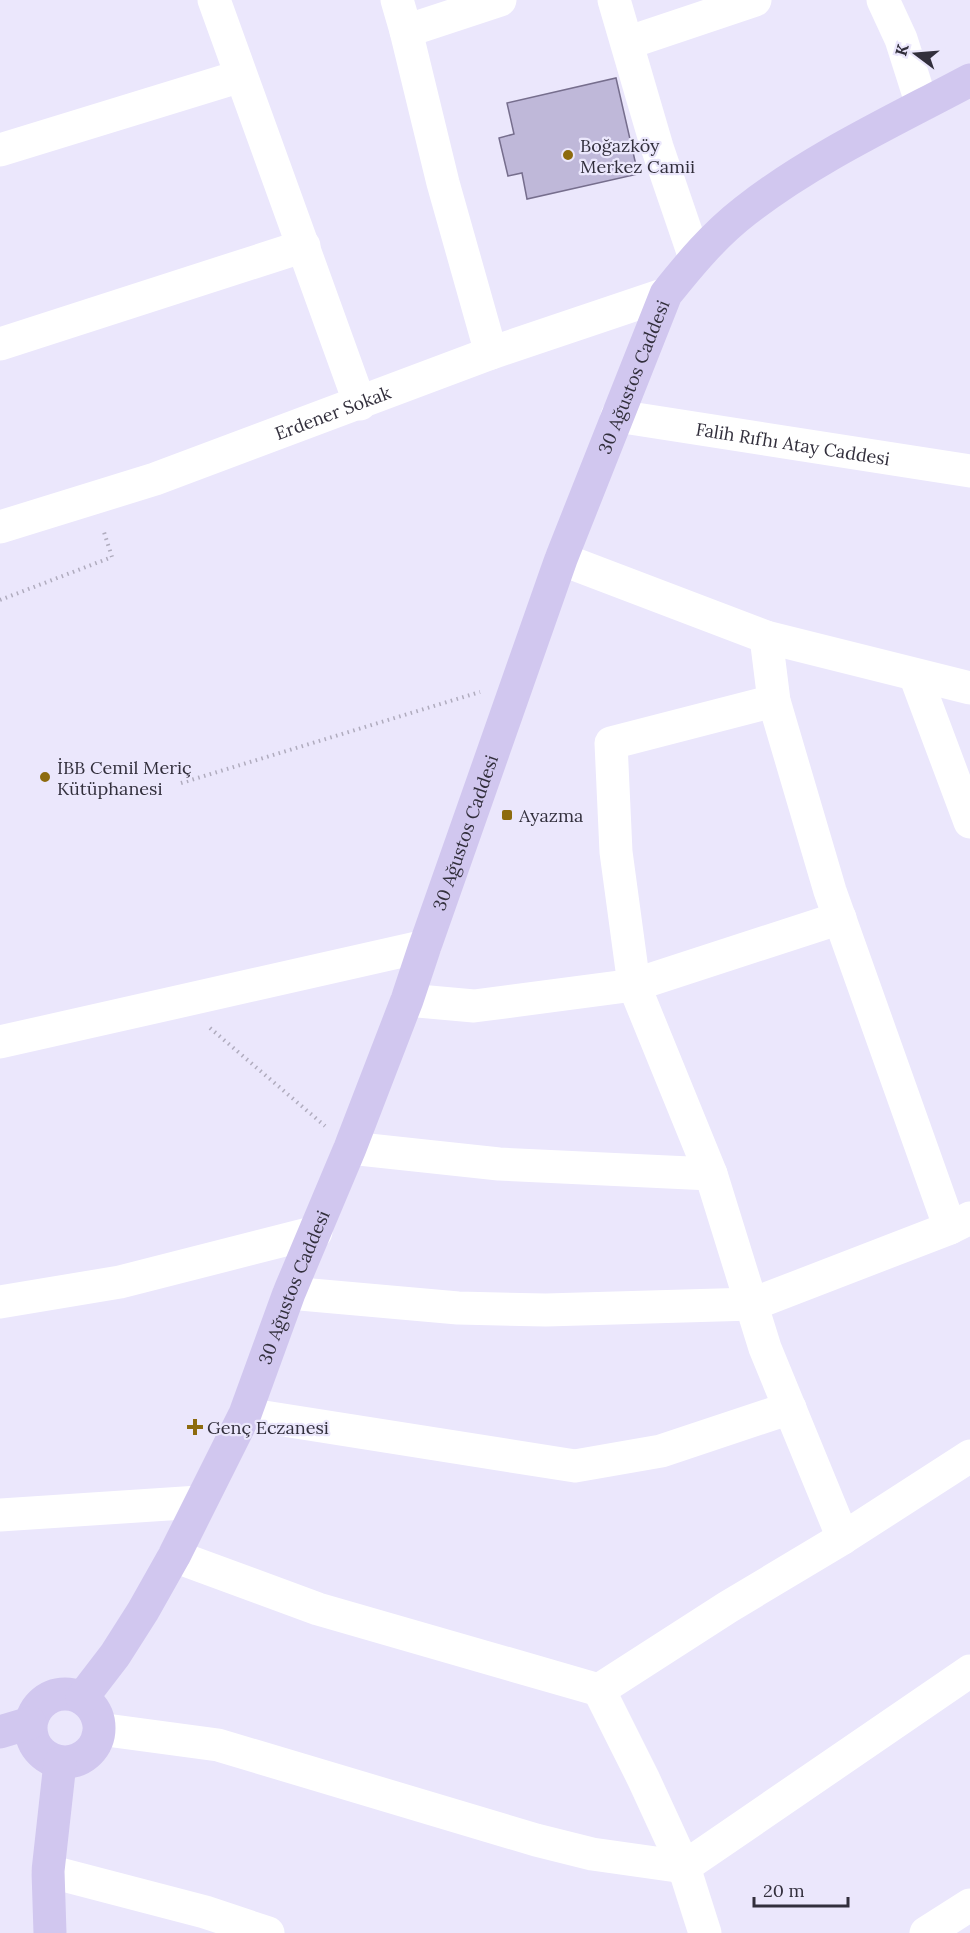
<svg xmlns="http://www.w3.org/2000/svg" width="970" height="1933" viewBox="0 0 970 1933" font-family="Lora,serif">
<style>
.building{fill:#bfb8d9;stroke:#766e8d;stroke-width:1.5}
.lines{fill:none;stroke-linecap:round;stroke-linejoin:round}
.path{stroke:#b0acbe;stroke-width:4;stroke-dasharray:1.5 4.5;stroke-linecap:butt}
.minor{stroke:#fff;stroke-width:33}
.major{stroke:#d1c7ef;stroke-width:33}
.poi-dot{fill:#8d6b0e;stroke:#ebe7fc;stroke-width:2}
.labels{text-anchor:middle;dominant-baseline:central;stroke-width:4.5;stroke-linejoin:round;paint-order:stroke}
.poi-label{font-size:18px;fill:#322f3c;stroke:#ebe7fc;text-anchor:start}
.street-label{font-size:18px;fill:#322f3c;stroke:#ebe7fc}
</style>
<rect width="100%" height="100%" fill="#ebe7fc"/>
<path class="building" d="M616,78L638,174L527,199L522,173L508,176L499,138L514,134L507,103Z"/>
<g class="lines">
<path class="path" d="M0,600L112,557L103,529
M181,783L480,692
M210,1028L325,1126"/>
<g class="minor">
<path d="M214,0L360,404"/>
<path d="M397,0L406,31L443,183L491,353"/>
<path d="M614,0L657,147L695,258"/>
<path d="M883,0L901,39L922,105"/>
<path d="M406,31L500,0"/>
<path d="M627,43L755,0"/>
<path d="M0,150L241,76"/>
<path d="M0,344L304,246"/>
<path id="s1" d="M617,416L970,471"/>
<path id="s2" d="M0,527L155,479L491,353L666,294"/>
<path d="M561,559L766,637L970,688"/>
<path d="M766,637L774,701L830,891L950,1228"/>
<path d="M915,675L970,822"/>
<path d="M774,701L611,743L616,852L634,985L711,1174L765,1348L843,1538"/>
<path d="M407,1000L474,1006L634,985L840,918"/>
<path d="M0,1042L425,946"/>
<path d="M350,1148L499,1164L711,1174"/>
<path d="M289,1293L458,1308L546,1310L753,1304L950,1228L970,1218"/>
<path d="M0,1302L120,1282L316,1232"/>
<path d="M245,1414L575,1466L661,1451L790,1408"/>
<path d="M0,1515L199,1502"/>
<path d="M174,1556L318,1609L599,1690L728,1607L843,1538L970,1456"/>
<path d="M599,1690L644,1780L684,1867L705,1933"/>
<path d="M99,1729L218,1745L536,1840L592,1854L684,1867L970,1671"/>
<path d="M48,1871L205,1912L268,1933"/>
<path d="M926,1933L970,1905"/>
</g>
<g class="major">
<circle cx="65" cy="1728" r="34"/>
<path id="s3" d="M82,1698L115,1655L143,1611L174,1556L245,1414L289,1293L350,1148L407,1000L425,946L561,559L666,294C690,264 714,235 745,211C811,159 895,120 970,80"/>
<path d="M0,1732L30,1723"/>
<path d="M50,1933L48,1871L60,1763"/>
</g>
</g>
<g class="poi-dot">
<circle cx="568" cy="155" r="6"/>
<circle cx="45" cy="777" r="6"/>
<rect x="501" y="809" width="12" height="12" rx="3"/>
<path d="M192 1418h6v6h6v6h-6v6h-6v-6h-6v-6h6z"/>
</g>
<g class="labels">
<g class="poi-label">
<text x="580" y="145">Boğazköy<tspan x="580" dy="21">Merkez Camii</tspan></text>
<text x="57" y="767">İBB Cemil Meriç<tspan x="57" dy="21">Kütüphanesi</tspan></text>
<text x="519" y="815">Ayazma</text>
<text x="207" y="1427">Genç Eczanesi</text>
</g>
<g class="street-label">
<text stroke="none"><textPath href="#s3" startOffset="1436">30 Ağustos Caddesi</textPath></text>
<text stroke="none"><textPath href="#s2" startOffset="352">Erdener Sokak</textPath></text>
<text stroke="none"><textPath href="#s1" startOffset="178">Falih Rıfhı Atay Caddesi</textPath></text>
<text stroke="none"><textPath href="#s3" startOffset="950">30 Ağustos Caddesi</textPath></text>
<text stroke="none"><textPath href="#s3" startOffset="464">30 Ağustos Caddesi</textPath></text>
</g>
</g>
<g transform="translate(916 54) rotate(286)" stroke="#ebe7fc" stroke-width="4.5" paint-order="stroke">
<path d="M0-4.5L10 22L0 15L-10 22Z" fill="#322f3c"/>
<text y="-9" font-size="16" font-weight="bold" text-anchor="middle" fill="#322f3c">K</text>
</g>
<path d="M754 1897v9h94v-9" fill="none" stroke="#322f3c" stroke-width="3"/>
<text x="763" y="1897" font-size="18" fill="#322f3c" stroke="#ebe7fc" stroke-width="4.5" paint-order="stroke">20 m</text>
</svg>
